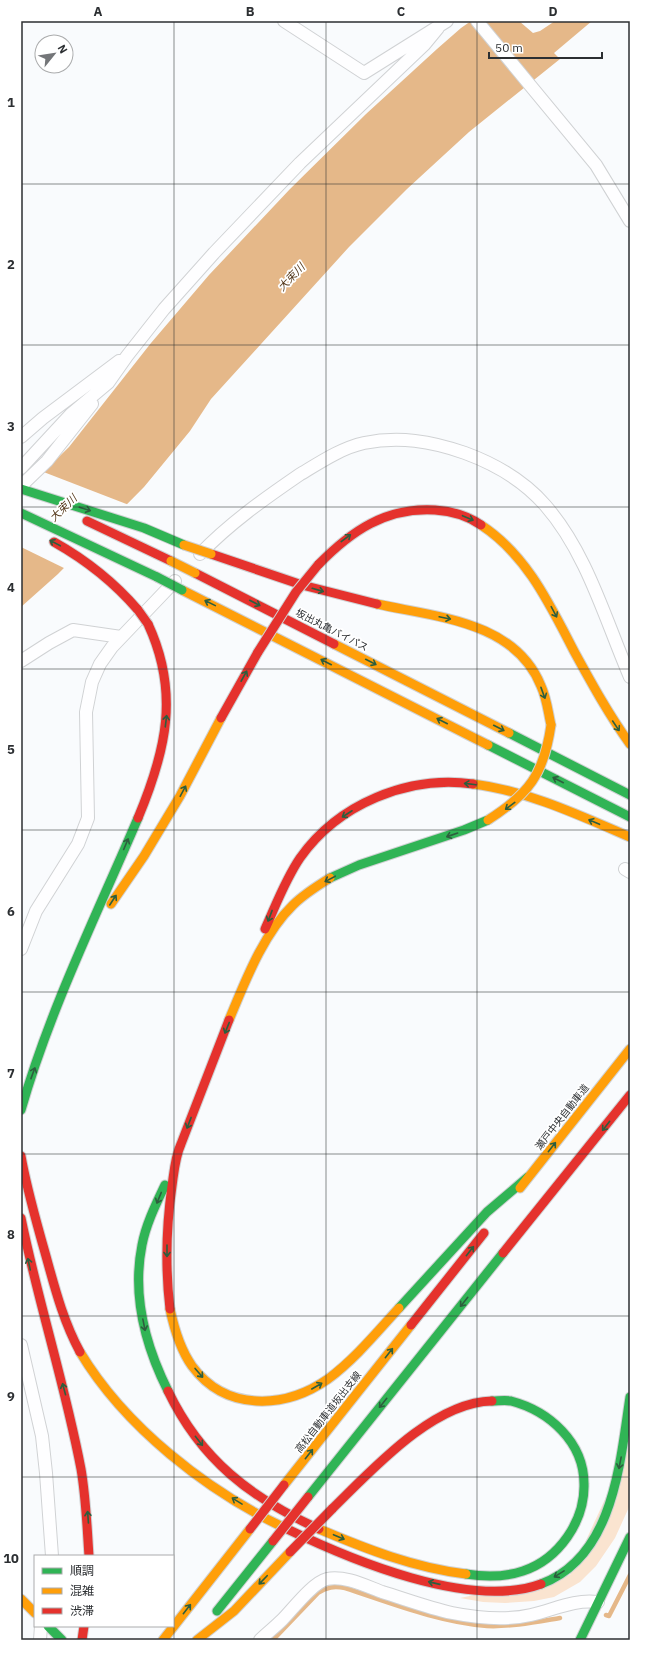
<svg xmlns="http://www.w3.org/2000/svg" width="651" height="1661" viewBox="0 0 651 1661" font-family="'IBM Plex Sans','Noto Sans JP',sans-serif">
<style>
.green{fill:#fae4d0}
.water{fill:#e5b889}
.pier{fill:#f9fbfd}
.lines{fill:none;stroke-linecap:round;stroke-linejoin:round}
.stream{stroke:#e5b889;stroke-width:4.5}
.street-casing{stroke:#d0d2d4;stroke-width:14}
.fast-casing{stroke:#d0d2d4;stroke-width:11}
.slow-casing{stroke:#d0d2d4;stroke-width:11}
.jam-casing{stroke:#d0d2d4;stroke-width:11}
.street{stroke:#fefeff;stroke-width:12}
.fast{stroke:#30b455;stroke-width:9}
.slow{stroke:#ff9f0a;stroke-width:9}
.jam{stroke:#e5322d;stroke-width:9}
.fast-bridge-casing{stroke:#d0d2d4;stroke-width:11;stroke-linecap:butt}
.slow-bridge-casing{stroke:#d0d2d4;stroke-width:11;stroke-linecap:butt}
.jam-bridge-casing{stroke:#d0d2d4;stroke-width:11;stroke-linecap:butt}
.fast-bridge{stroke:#30b455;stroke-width:9}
.slow-bridge{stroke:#ff9f0a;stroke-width:9}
.jam-bridge{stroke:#e5322d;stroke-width:9}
.oneway{stroke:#2d5e3e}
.grid{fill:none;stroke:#2c2f32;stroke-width:1;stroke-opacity:0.55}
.labels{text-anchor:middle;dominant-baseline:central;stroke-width:3.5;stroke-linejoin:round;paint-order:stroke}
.street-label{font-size:10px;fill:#2c2f32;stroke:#fff}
.water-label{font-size:11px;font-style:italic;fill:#563a1d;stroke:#fff}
.neatline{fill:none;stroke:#2c2f32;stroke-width:1.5}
.grid-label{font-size:13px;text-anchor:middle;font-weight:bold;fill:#2c2f32}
</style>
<rect width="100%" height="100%" fill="#f9fbfd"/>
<path class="green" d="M630,1445V1505L615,1538L596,1566L580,1582L554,1597L534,1601L505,1603L483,1602L460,1598L570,1575Z"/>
<path class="water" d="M471,21H519L533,33L540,31L555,21H592L554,53L560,59L469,132L407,189L349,247L211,399L190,431L144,487L58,574L21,607V494L69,447L151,343L209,275L290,189L366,114L437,49L461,28Z"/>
<path class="pier" d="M41,471L129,505L66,569L21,547V491Z"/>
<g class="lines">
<path class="stream" d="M606,1615L609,1616L630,1575
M273,1640L318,1593C327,1587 334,1586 345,1588C391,1603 438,1622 487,1626C511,1627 536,1622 560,1618"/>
<g class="street-casing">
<path id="street" d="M284,21L364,73L447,21
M477,21L596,165L630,221
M21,437L43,418L119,361
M21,468L71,414L108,383L127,356L164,309L214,253L300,163L424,45L438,28
M21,486L47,461L92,404
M200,554C230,523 264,499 299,475C319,463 341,448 364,443C399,436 431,441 465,453C495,464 523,480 545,505C587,553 605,619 630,677
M21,661L49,643L73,630L121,637
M625,869L630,872
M21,949L36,911L78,844L88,818L86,712L92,682L100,664L112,647L175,581
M21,1345L42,1436L46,1473L52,1556
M40,1640L41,1626
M260,1640C267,1633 275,1627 282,1620C293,1609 312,1583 327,1579C344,1575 366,1586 382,1592C405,1599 429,1608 452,1613C477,1618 505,1621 531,1615C554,1610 573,1599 598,1602"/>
</g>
<g class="fast-casing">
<path id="fast" d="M21,489L144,528L184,545
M21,513L157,577
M509,733L630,795
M488,745L630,817
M330,878L359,865L464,830L488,820
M21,1110C50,1009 97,914 138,818
M165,1185C156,1204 146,1224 142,1245C132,1295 146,1347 168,1391
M399,1308L487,1212L528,1177
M308,1497L503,1253
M466,1574C484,1577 505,1577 523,1571C559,1559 585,1521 584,1484C584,1442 549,1411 511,1401C505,1400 498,1401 492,1401
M541,1584C614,1557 620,1462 630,1397
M217,1611L273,1541
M48,1626L62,1640
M580,1640L630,1537"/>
</g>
<g class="slow-casing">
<path id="slow" d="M481,525C527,555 550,605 575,653C592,684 609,715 630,744
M182,590L488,745
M377,604C436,617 515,621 541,686C547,699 548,712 551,725
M334,644L509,733
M473,784C528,791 579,815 630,837
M111,904L144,856L180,796L221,718
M229,1020C245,982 263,934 293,905C304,894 317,886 330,878
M520,1188L630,1049
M170,1309C174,1328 180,1349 192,1366C226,1412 285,1409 328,1379C355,1359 377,1332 399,1308
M80,1352C125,1427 207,1491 285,1528
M284,1485L411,1325
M319,1529C366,1549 415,1568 466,1574
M21,1599L35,1613
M163,1640L250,1529
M197,1640L234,1611L290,1552"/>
</g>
<g class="jam-casing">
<path id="jam" d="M87,521L171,561
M54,542C86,560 114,582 138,610
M211,554L302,585L377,604
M318,565C351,531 386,507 435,510C451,511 468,516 481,525
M195,573L334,644
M221,718L258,652
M138,818C166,751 180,693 148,624
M265,929C276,905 285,880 300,858C338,804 408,775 473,784
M21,1156C26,1185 34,1213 42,1242C53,1280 61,1317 80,1352
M21,1218C38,1302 65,1384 81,1469C86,1498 87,1527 89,1556
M503,1253L630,1095
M170,1309C165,1267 166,1228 172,1186C174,1172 175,1157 181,1144L229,1020
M411,1325L484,1233
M168,1391C201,1460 251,1498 319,1529
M332,1509C372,1470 433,1402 492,1401
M285,1528C351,1560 470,1610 541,1584
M82,1640L84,1626"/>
</g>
<use href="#street" class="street"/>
<use href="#fast" class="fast"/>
<use href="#slow" class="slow"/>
<use href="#jam" class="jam"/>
<g class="fast-bridge-casing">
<path id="fast-bridge" d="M157,577L182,590"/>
</g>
<g class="slow-bridge-casing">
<path id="slow-bridge" d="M184,545L211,554
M171,561L195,573
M488,820C529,794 544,774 551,725"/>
</g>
<g class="jam-bridge-casing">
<path id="jam-bridge" d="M138,610L148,624
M258,652L296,592L318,565
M250,1529L284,1485
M273,1541L308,1497
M290,1552L332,1509"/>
</g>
<use href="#fast-bridge" class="fast-bridge"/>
<use href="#slow-bridge" class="slow-bridge"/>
<use href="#jam-bridge" class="jam-bridge"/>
</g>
<defs><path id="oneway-shaft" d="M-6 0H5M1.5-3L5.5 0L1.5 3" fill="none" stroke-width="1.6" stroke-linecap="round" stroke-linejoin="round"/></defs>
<g class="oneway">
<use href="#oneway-shaft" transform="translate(85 509) rotate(18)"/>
<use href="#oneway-shaft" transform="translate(468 518) rotate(23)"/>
<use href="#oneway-shaft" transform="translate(346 538) rotate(-37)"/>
<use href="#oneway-shaft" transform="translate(55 543) rotate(-152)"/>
<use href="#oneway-shaft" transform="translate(318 590) rotate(16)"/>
<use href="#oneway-shaft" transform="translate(210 603) rotate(-154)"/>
<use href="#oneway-shaft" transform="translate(255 603) rotate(27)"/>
<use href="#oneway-shaft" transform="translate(554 612) rotate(62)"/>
<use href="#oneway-shaft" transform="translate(445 618) rotate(12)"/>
<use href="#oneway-shaft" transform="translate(326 662) rotate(-153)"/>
<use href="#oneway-shaft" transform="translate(371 662) rotate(27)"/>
<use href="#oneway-shaft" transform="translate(244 676) rotate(-61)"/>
<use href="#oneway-shaft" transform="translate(543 693) rotate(70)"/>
<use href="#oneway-shaft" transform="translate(166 721) rotate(-83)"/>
<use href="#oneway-shaft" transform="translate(442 721) rotate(-153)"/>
<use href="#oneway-shaft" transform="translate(616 726) rotate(56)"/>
<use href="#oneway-shaft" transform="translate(499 728) rotate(27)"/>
<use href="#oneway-shaft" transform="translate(558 780) rotate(-153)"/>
<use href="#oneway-shaft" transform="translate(470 784) rotate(-173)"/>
<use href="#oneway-shaft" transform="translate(183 791) rotate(-62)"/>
<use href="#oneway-shaft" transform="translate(510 806) rotate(143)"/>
<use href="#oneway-shaft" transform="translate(347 814) rotate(147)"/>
<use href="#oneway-shaft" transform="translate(594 822) rotate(-157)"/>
<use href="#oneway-shaft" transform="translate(452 835) rotate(161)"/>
<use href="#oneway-shaft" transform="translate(126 844) rotate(-67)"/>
<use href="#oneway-shaft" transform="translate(330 879) rotate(152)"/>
<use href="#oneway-shaft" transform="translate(113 900) rotate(-57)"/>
<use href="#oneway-shaft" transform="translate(270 916) rotate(111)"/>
<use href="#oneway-shaft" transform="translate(227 1028) rotate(112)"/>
<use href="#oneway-shaft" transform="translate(33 1073) rotate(-70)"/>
<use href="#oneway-shaft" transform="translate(189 1123) rotate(111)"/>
<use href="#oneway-shaft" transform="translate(606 1126) rotate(128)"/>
<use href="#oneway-shaft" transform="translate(552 1147) rotate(-52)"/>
<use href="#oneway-shaft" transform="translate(159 1198) rotate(112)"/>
<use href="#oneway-shaft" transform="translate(167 1251) rotate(90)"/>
<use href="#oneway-shaft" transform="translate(470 1251) rotate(-52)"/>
<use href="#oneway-shaft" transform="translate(29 1264) rotate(-102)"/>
<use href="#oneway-shaft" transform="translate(464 1302) rotate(129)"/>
<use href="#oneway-shaft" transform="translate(144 1325) rotate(79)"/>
<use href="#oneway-shaft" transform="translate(389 1353) rotate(-52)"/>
<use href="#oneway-shaft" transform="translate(199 1373) rotate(49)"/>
<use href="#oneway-shaft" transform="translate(317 1386) rotate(-30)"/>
<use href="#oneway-shaft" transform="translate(64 1389) rotate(-105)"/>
<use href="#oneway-shaft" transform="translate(383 1403) rotate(129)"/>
<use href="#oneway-shaft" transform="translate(199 1441) rotate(52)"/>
<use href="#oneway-shaft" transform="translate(309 1454) rotate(-52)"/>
<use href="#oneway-shaft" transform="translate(620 1463) rotate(101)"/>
<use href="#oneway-shaft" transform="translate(237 1501) rotate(-148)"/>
<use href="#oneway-shaft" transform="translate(88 1517) rotate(-94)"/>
<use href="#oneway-shaft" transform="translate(339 1537) rotate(23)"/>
<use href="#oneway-shaft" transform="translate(559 1574) rotate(148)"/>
<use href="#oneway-shaft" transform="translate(263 1580) rotate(134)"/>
<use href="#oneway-shaft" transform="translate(434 1583) rotate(-167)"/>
<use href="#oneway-shaft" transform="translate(187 1609) rotate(-52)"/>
</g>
<path class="grid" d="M174,21V1640M326,21V1640M477,21V1640M21,184H630M21,345H630M21,507H630M21,669H630M21,830H630M21,992H630M21,1154H630M21,1316H630M21,1477H630"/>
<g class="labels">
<g class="street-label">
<text transform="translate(332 630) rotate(27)">坂出丸亀バイパス</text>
<text transform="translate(562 1117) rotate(-52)">瀬戸中央自動車道</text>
<text transform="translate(328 1412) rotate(-52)">高松自動車道坂出支線</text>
</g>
<g class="water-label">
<text transform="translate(291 277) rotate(-46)">大束川</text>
<text transform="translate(63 508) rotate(-44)">大束川</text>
</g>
</g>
<rect width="651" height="1661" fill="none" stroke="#ffffff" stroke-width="44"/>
<rect x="34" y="1555" width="140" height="72" fill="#ffffff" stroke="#abacad"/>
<rect x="42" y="1568" width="20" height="6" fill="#30b455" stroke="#abacad"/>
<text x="70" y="1575" font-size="12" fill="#2c2f32">順調</text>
<rect x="42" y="1588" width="20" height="6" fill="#ff9f0a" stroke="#abacad"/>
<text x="70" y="1595" font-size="12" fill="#2c2f32">混雑</text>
<rect x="42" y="1608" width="20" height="6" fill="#e5322d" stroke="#abacad"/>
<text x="70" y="1615" font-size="12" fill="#2c2f32">渋滞</text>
<g transform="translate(54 54) rotate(60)"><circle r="19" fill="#ffffff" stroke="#abacad"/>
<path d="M0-3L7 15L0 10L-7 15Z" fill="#747679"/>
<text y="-6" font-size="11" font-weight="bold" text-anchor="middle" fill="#2c2f32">N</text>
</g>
<path d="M489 52v6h113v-6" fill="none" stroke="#2c2f32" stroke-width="2"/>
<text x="495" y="52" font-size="12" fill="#2c2f32" stroke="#ffffff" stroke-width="3" paint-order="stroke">50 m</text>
<rect x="22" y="22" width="607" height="1617" class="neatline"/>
<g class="grid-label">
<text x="98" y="16">A</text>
<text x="250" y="16">B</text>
<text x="401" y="16">C</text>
<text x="553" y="16">D</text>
<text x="11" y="107">1</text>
<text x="11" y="269">2</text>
<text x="11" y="431">3</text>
<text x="11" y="592">4</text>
<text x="11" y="754">5</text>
<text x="11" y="916">6</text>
<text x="11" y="1078">7</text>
<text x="11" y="1239">8</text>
<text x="11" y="1401">9</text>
<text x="11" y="1563">10</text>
</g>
</svg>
